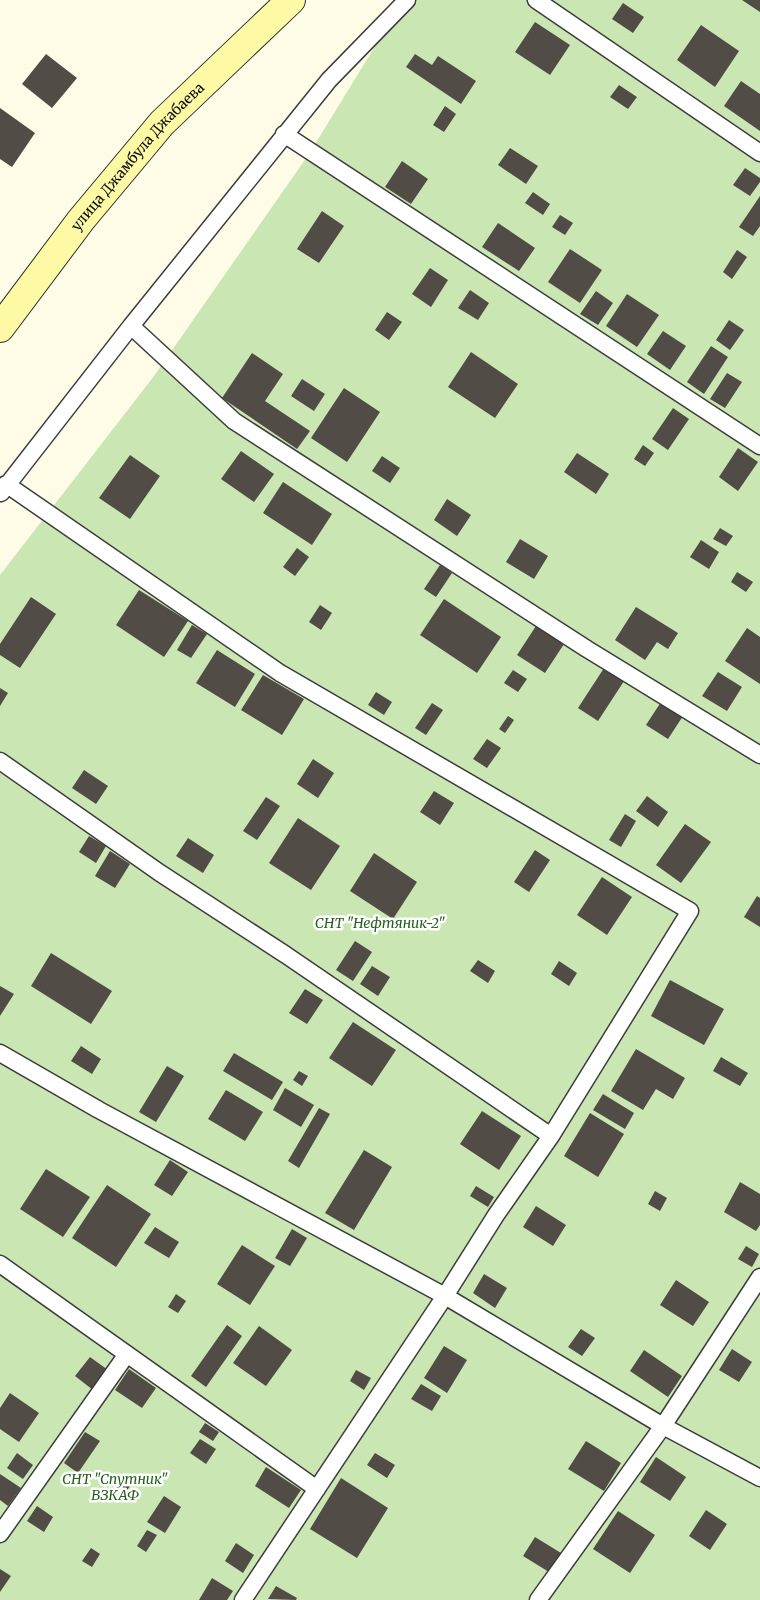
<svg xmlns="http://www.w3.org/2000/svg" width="760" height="1600" viewBox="0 0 760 1600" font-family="Merriweather,serif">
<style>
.garden{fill:#cae6b3}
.building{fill:#524c47}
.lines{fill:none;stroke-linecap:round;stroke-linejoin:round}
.lane-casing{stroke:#3d3d3d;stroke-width:19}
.secondary-casing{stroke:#2c2c2c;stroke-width:30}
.lane{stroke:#fff;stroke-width:16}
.secondary{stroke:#fdf9a4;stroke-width:28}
.labels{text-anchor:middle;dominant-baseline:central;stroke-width:5;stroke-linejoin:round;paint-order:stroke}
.street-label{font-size:14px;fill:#0a0a0a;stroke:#fff}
.park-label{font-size:14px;font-style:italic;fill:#265e1d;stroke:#fff}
</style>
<rect width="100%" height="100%" fill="#fefbe7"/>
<path class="garden" d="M409,0H760V1600H0V575L154,376L309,154L396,12Z"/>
<path class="building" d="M742,0H760V12Z
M623,3L644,17L633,33L612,19Z
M535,22L570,45L550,75L515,52Z
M701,25L739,51L715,87L677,60Z
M46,54L77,78L52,108L22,84Z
M415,54L432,65L438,56L476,81L461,104L406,67Z
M741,81L760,94V131L724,106Z
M619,85L637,97L628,109L610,97Z
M445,106L456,114L444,132L433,125Z
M0,108L35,133L12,167L0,159Z
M510,148L538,166L526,184L498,165Z
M402,161L428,179L411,204L385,187Z
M745,168L760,178V182L750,196L733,185Z
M533,192L550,204L543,215L525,203Z
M760,196V226L753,236L739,227Z
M322,211L344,226L319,263L297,249Z
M560,215L573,223L565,235L552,227Z
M498,223L535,248L519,271L482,247Z
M570,249L602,270L580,303L548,282Z
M737,250L747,257L732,279L723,272Z
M430,268L448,280L431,307L412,294Z
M470,290L489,303L478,320L458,308Z
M596,291L613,303L598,325L580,314Z
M627,294L659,315L637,347L606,326Z
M387,312L402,322L389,340L375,330Z
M729,320L744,330L730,350L716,340Z
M663,331L686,346L670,370L647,354Z
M711,346L728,357L704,394L687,382Z
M471,352L518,384L495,418L448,387Z
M252,353L283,374L265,401L310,431L297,449L222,398Z
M727,373L742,382L725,408L710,399Z
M302,379L325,394L314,411L291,396Z
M344,388L380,412L347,462L311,438Z
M673,408L689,419L668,450L652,439Z
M643,445L654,453L645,466L634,459Z
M738,448L758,462L738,491L719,477Z
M241,451L274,474L254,502L221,479Z
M577,453L609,474L596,494L564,472Z
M130,455L160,476L130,519L99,498Z
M382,456L400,468L390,483L372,471Z
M283,482L332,514L312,545L263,513Z
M447,499L471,515L457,536L434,520Z
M720,528L733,536L726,546L713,539Z
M520,539L548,556L534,579L506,562Z
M701,540L719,552L709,569L690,557Z
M297,548L309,557L295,576L283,567Z
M440,565L452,573L436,597L424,589Z
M737,572L753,582L746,592L731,582Z
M139,590L188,621L164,657L116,625Z
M31,597L56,614L20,668L0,655V644Z
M444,599L501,637L477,673L420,635Z
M320,605L332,613L321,630L309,622Z
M636,607L678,633L668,649L657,642L645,660L615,640Z
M192,625L207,634L191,658L177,650Z
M536,626L564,644L545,673L517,655Z
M747,628L760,637V684L725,661Z
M217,650L255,674L235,707L196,683Z
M606,665L626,678L598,721L578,708Z
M513,670L527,679L518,692L504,683Z
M718,672L742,687L727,711L702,696Z
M263,675L304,699L282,735L241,710Z
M0,688L8,693L0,706Z
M376,692L392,702L384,715L368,705Z
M661,702L683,716L668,739L646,725Z
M432,703L443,710L426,735L415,728Z
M508,716L514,720L505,733L499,729Z
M487,739L501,748L487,768L473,759Z
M313,759L334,773L318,798L297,784Z
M84,770L108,786L96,804L72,788Z
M434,791L454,803L440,825L420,812Z
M647,796L668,812L658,827L636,811Z
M266,797L280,806L257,840L243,831Z
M625,814L636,821L621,847L609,840Z
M298,818L340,846L311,890L269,863Z
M685,824L711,842L681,883L656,865Z
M89,836L106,846L96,863L79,852Z
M188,838L214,855L203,873L176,856Z
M535,850L550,860L529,892L514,882Z
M110,851L130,864L115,888L95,876Z
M374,853L417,882L393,919L350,891Z
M602,877L632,897L607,935L577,915Z
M757,896L760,898V927L744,917Z
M355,941L372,952L353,981L336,970Z
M51,953L112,991L91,1024L31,986Z
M478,960L495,971L488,983L470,971Z
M559,961L577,973L569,986L551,974Z
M372,966L390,977L378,996L360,984Z
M670,980L724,1009L704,1045L651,1016Z
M0,986L14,994L0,1016Z
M305,989L323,1000L307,1024L289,1013Z
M353,1022L396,1050L372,1086L329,1058Z
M81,1046L101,1059L92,1074L71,1061Z
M636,1049L685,1078L673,1099L656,1089L643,1110L611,1091Z
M234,1053L283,1082L272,1100L223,1071Z
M721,1057L748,1073L740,1086L713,1071Z
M167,1066L184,1076L156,1122L139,1112Z
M299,1071L308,1076L302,1086L293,1080Z
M285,1088L314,1105L301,1127L273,1110Z
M226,1090L263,1112L245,1141L208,1119Z
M603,1094L634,1113L625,1129L593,1110Z
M319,1108L330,1114L299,1168L288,1161Z
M482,1111L521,1136L499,1170L460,1144Z
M590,1113L624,1134L598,1177L564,1156Z
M364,1150L392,1167L354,1230L325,1213Z
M170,1160L188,1172L172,1196L154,1185Z
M46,1169L90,1197L63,1237L20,1209Z
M740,1182L760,1194V1225L756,1231L724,1212Z
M107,1185L151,1214L116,1267L72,1238Z
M476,1186L494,1197L488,1207L470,1196Z
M655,1191L667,1198L660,1211L648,1204Z
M536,1206L566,1225L553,1246L523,1227Z
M155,1227L179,1242L169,1258L144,1243Z
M292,1229L307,1238L290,1266L275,1258Z
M242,1245L275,1266L250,1305L217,1284Z
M746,1246L759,1254L752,1267L738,1259Z
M484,1274L507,1288L495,1308L473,1293Z
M676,1280L709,1302L693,1326L660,1305Z
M176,1294L186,1301L178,1313L168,1307Z
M227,1325L242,1336L206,1387L191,1376Z
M259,1326L292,1350L266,1386L233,1363Z
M581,1329L595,1338L582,1356L568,1347Z
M444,1346L467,1360L447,1393L424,1378Z
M732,1349L752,1362L739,1382L719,1370Z
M644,1350L682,1376L668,1397L630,1371Z
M90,1357L108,1370L93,1390L75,1376Z
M129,1369L156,1388L142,1408L115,1390Z
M356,1370L371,1378L364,1390L350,1381Z
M421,1384L441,1396L432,1411L411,1399Z
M10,1393L39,1413L19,1442L0,1429V1408Z
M205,1423L219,1432L213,1441L199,1432Z
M85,1432L100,1441L78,1473L64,1463Z
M200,1439L216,1449L206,1464L190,1453Z
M586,1441L621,1463L604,1491L568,1469Z
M17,1453L33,1465L23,1479L7,1468Z
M375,1453L395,1465L387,1478L367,1465Z
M656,1457L686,1477L670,1501L640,1482Z
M266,1467L301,1490L289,1508L255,1486Z
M0,1474L21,1488L8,1506L0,1500Z
M124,1474L134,1481L124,1494L114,1488Z
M341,1478L388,1508L357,1558L310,1529Z
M164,1496L181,1507L165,1533L147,1522Z
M37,1506L53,1517L44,1532L27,1521Z
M706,1510L727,1524L710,1550L689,1536Z
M618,1511L655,1535L630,1573L593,1549Z
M147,1530L157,1535L146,1552L137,1546Z
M535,1537L561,1553L549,1572L523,1556Z
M236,1543L254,1555L243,1573L225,1561Z
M91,1548L100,1554L92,1567L82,1561Z
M0,1569L11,1576L0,1592Z
M212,1578L233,1591L227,1600H199Z
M276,1586L297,1598L296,1600L268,1599Z"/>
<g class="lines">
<g class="lane-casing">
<path id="lane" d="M536,0L760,153
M284,134L760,446
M131,326L329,80L407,0
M6,484L280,673L690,911L551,1136L496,1215L445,1296L243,1600
M1,493L131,326L234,421L587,649L760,755
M0,761L160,873L286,955L551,1136
M0,1053L99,1110L445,1296L663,1426L760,1478
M0,1264L317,1489
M0,1534L127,1354
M538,1600L663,1426L760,1277"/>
</g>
<g class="secondary-casing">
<g id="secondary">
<path id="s1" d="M0,328L81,220L162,123L291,0"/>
</g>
</g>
<use href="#lane" class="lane"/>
<use href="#secondary" class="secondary"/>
</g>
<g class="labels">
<g class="street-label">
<text stroke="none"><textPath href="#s1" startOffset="220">улица Джамбула Джабаева</textPath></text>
</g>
<g class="park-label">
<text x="380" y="923">СНТ "Нефтяник-2"</text>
<text x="115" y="1479">СНТ "Спутник"<tspan x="115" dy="16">ВЗКАФ</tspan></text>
</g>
</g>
</svg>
